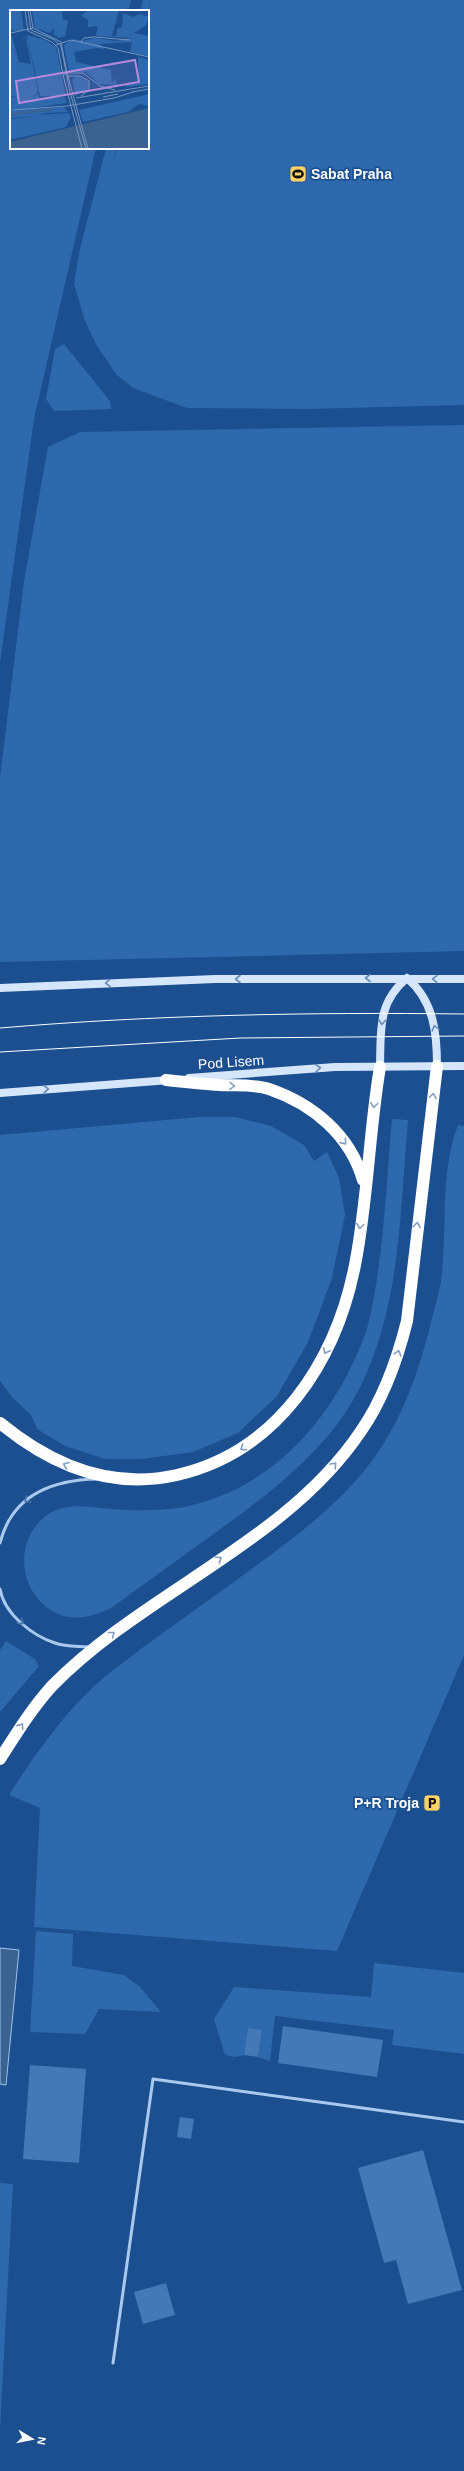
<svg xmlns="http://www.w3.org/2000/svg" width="464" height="2471" viewBox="0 0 464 2471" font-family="Helvetica,sans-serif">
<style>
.green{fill:#2e69ad}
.water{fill:#3c6290;stroke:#9cc4f0}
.building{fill:#4478b7}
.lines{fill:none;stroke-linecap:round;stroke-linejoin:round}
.lane{stroke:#a9c9ee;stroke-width:3}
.secondary{stroke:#d6e6fa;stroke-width:8}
.highway{stroke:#fff;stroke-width:12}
.tram{stroke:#fff;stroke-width:1}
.oneway{stroke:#668bba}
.oneway2{stroke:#829ec1}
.oneway3{stroke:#4674ac}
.labels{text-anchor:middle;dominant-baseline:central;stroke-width:3.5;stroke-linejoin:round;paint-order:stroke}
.poi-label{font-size:14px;font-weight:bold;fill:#fff;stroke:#1b4f8f;text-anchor:start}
.street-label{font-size:14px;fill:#fff;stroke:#1b4f8f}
.inset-river{fill:none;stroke:#3c6290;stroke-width:2}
.inset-road{fill:none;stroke:#7695bc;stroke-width:1}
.view{fill:#b68bdc;fill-opacity:0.15;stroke:#b68bdc;stroke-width:2}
.inset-edge{fill:none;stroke:#fff;stroke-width:2}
</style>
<rect width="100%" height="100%" fill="#1b4f8f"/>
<path class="green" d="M0,0H131L128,11H11V148H96L34,419L0,663Z
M143,0H151L148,11H140Z
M151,0H464V405L307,409L187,408L133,388L116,374L97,346L85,321L74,284L79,253L106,148H116L113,162L117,148H148V14Z
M64,344L110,401L111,409L54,411L46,399L55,349Z
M464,425V951L0,962V778L24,581L48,447L80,432Z
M199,1117H235L271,1126L304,1145L314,1161L327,1152L339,1178L345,1215L332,1278L308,1342L277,1396L238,1433L193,1452L142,1459H105L65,1446L37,1429L31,1415L12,1397L0,1381V1135Z
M392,1119L408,1120C402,1188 401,1260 383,1326C374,1360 359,1395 338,1423C305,1467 259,1501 215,1533C180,1558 146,1583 111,1608C93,1617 73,1622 54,1612C18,1592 13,1540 47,1515C68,1501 90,1508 113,1509C136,1511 161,1511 184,1507C260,1492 317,1436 350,1369C358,1353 366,1335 370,1317C384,1252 386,1185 392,1119Z
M458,1125L464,1126V1655L337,1951L34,1927L40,1808L9,1795C38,1750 70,1704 112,1671C157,1636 204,1604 250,1570C301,1533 355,1493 387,1438C409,1401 422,1360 432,1318C435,1306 439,1293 441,1281C448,1229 439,1175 458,1125Z
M6,1641L35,1659L39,1666L0,1712V1650Z
M36,1931L73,1934L72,1966L124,1975L140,1987L161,2012L99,2009L85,2034L30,2032Z
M374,1963L464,1973V2054L392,2045L394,2030L275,2016L270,2061L258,2057L262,2030L248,2029L244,2055L235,2057L225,2055L214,2019L234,1987L371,1997Z
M0,2183L13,2184L0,2429Z"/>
<path class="water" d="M0,1948L19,1950L6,2085L0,2084Z"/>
<path class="building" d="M283,2026L383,2040L377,2077L278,2063Z
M248,2028L262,2030L258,2057L244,2055Z
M30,2065L86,2069L79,2163L23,2159Z
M180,2117L194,2119L191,2139L177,2137Z
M423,2150L462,2290L408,2304L396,2260L384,2263L358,2168Z
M166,2283L175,2315L143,2324L134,2292Z"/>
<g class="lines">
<path class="lane" d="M0,1543C12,1495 52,1480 97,1479
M0,1589C4,1614 33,1636 55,1643C65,1647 78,1646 89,1647
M113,2363L153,2079L464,2122"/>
<path class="secondary" d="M407,978C434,1001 437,1033 437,1066
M0,988L215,979H464
M380,1067C381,1031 377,1003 407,978
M189,1078L335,1067L464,1066
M0,1093L170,1080"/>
<path class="highway" d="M166,1080C184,1082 202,1084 220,1085C236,1086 254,1084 269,1089C313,1104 350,1135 363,1180
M0,1423C51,1465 111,1490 177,1475C278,1452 336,1361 355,1265C368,1199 369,1132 380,1067
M0,1759C16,1734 32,1708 52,1686C145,1591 286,1543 361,1431C384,1398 397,1361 407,1321L437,1066"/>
<path class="tram" d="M0,1028C154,1015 310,1012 464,1014
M0,1052L240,1038L464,1036"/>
</g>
<defs><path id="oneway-chevron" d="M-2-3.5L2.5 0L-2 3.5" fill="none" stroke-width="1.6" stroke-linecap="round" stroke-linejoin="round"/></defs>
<g class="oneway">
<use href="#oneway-chevron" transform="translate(368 978) rotate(180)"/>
<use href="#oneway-chevron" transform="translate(238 979) rotate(180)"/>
<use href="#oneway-chevron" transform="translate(435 979) rotate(-179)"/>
<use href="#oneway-chevron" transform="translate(108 983) rotate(178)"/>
<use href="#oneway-chevron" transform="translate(382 1022) rotate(95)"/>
<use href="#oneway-chevron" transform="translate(435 1028) rotate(-105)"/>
<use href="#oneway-chevron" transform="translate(318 1068) rotate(-5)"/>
<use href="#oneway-chevron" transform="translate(46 1089) rotate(-4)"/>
</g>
<g class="oneway2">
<use href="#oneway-chevron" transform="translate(232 1086) rotate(2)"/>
<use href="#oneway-chevron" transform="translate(433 1096) rotate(-82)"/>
<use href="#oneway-chevron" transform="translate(374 1105) rotate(97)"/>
<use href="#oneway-chevron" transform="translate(344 1142) rotate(51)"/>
<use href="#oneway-chevron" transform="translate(417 1225) rotate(-83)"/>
<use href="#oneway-chevron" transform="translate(360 1226) rotate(98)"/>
<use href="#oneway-chevron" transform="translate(326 1351) rotate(115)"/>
<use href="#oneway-chevron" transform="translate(398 1353) rotate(-74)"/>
<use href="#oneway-chevron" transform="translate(243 1448) rotate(146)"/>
<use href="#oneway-chevron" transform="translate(66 1465) rotate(-158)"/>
<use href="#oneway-chevron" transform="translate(334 1465) rotate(-47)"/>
<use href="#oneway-chevron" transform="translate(219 1559) rotate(-34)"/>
<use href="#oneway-chevron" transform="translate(112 1634) rotate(-38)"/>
<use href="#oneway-chevron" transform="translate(21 1726) rotate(-55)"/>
</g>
<g class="oneway3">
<use href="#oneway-chevron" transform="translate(27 1500) rotate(143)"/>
<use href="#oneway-chevron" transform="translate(21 1622) rotate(42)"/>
</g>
<defs>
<g id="stadium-square" transform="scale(0.9)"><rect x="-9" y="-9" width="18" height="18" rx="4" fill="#ffd166" stroke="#1b4f8f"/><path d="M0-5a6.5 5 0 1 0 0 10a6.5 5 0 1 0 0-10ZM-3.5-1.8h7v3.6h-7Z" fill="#111"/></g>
<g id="parking-square" transform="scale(0.9)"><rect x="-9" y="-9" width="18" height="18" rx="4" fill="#ffd166" stroke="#1b4f8f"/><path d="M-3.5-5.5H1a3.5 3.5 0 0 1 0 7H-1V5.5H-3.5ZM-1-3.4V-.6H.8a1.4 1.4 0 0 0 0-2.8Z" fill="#111"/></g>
</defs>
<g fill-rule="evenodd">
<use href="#stadium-square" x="298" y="174"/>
<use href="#parking-square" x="432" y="1803"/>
</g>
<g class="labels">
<g class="poi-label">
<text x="311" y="174">Sabat Praha</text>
<text x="419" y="1803" text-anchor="end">P+R Troja</text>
</g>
<g class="street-label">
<text transform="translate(231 1062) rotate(-4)">Pod Lisem</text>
</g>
</g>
<g transform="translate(10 10)">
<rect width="139" height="139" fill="#1b4f8f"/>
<path d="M0,0H11L14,20L3,21L0,18ZM22,0H52L53,9L58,11L55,26L49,28L43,24L44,18L40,23L25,18ZM78,0H109L102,26H106L107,19L112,17L113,3L123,7L130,4L139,7L136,15L124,23L139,26V46L120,42L122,32L90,34L94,39L86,38L64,42L66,52L101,60L102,73L105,68L107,75L89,74L76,62H60L58,58L54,35L63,29L78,32L73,31L85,28L106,31L122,28L86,26L88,16L78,17V10L71,6ZM15,23L18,31L28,81L23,88L28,84L29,88L55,87L57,93L3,101L54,97L58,102L37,103L28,105L59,103L61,107L56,117L0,130V109L26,106L0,108V87H7L0,86V26H2L9,52L21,54ZM17,25L35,30L46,37L56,86H30ZM128,47L139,50V74L117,77L115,74L128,72ZM68,66L78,72V79L65,86L62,69ZM139,84V96L129,94L118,102L73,112L69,100Z" fill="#2e69ad"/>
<path d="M139,98V139H0V132Z" fill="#3c6290"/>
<path class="inset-river" d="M0,104L42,100"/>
<path class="inset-road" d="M15,0L18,21L42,32L48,38L53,65M18,0L21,20L43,29L51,36L60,82L76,139M20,0L23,18L51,32L57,63M1,23L23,18M71,32L74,28L84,27L120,30M46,35L61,30L139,47M57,63H73L90,76L105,80M53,65L57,63L78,139M53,65L72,139M58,66H70L79,71V80L71,86M122,82L139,79M93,87L108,84M66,88L139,76M3,100L57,96L104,88L123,82"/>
<path class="view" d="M125,50L129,72L9,93L6,71Z"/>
<rect width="139" height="139" class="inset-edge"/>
</g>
<g transform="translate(32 2439) rotate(100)" stroke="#1b4f8f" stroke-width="3" paint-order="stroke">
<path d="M0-3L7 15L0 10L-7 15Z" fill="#ffffff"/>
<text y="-6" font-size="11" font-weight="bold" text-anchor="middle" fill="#ffffff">N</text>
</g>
</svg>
